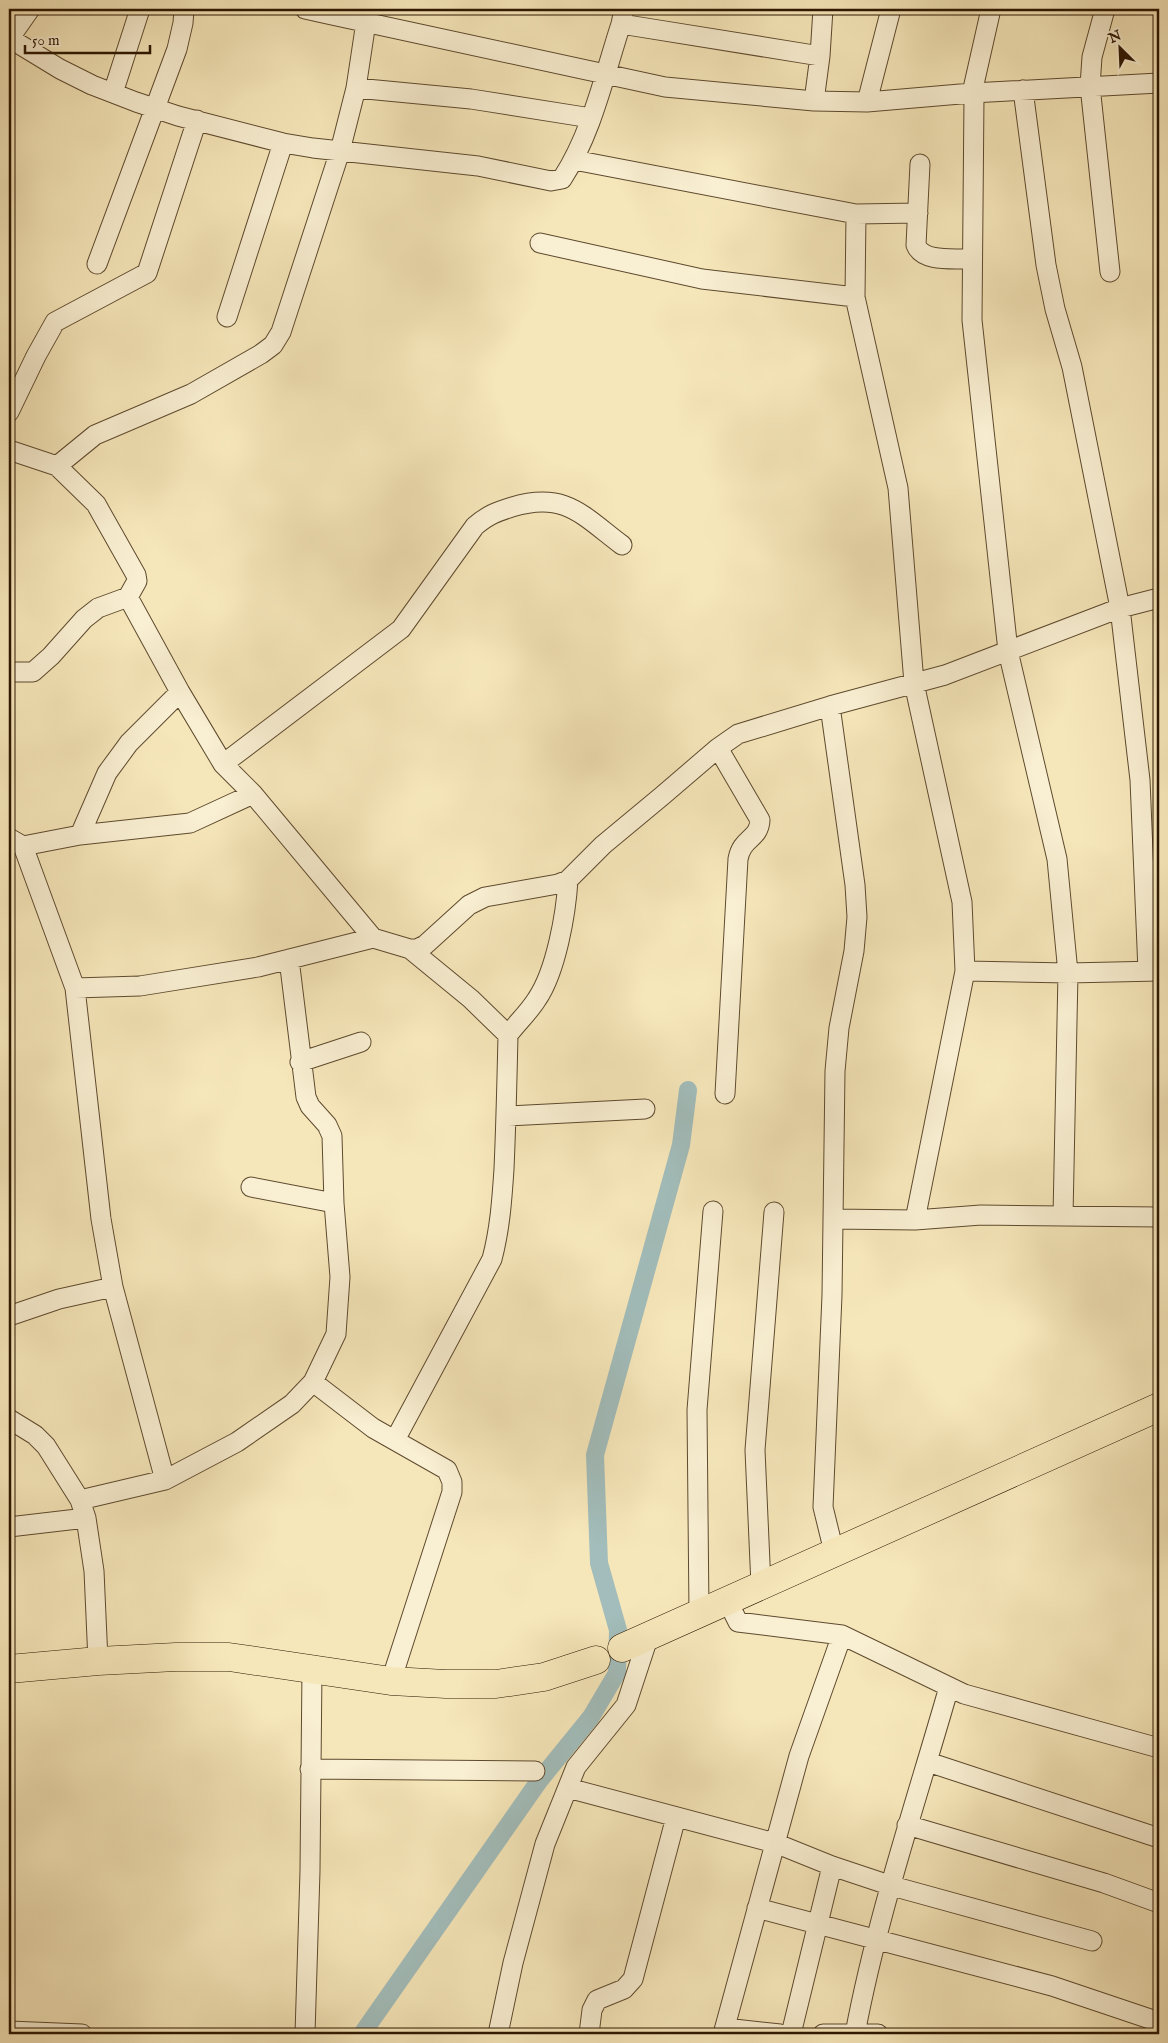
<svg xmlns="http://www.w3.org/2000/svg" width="1168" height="2043" viewBox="0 0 1168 2043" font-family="'IM FELL English',serif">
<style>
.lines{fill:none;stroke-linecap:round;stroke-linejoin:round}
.canal{stroke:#a2bdbb;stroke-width:18}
.minor-casing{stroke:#5e4a2e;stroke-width:21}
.trunk-casing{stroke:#2c1600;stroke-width:29}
.minor{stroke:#f9efd2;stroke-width:19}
.trunk{stroke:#f6e7ba;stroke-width:28}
</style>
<rect width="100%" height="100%" fill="#f6e7ba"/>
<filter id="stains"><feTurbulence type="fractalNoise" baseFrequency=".004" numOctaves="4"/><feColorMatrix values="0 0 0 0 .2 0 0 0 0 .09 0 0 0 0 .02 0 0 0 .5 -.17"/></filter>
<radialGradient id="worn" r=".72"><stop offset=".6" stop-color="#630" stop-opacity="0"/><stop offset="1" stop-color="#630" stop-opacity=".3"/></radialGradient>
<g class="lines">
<path class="canal" d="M362,2034L539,1781L591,1717L617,1673L618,1630L599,1563L595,1455L681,1145L688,1090"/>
<g class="minor-casing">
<path id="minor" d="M305,9L332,15
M333,9L332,15L665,87L814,101
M823,9L820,56L814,101L867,102L972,93L1159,83
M991,9L972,93L974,97L972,320L1008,651L1057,859L1068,973L1063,1216
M1105,9L1092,57L1090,86L1110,272
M621,24L820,56
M9,38L60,69L92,85L136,102L178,116L283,143L313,148L478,166L551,181L562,179C592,133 604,76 621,24L624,9
M9,39L30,9
M356,88L471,99L591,118
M1023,90L1046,265L1055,309L1072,367L1120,608L1140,780L1148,971
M113,93L140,9
M867,102L891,9
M574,160L856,214L918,213
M920,164L916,245C923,263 955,258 972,259
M856,214L855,297L898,488L914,683L962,902L965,971L915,1220
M540,243L702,279L855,297
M97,264L177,49L183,23L184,9
M227,317L283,143
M9,412L36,356L55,322L147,273L197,120
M9,450L57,466L96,504L136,575L137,581L128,597L180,692L223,764L253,794L373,938
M57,466L95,435L191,394L261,354L273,345L281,332L340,151L356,88L366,22
M9,672H33L51,656L84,619L98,608L128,597
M830,706L855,885L857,917L854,951L839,1028L835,1071L832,1295L823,1507L834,1552
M718,748L760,820C759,840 742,837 738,859L725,1094
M223,764L401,629L475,526C488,515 496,512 512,507C565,491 582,515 622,545
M80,835L107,773L129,743L180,692
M9,838L23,846L75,988L101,1219L113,1287L165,1480
M23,846L80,835L190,823L253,794
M965,971L1068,973L1159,971
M75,988L140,986L258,967L373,938L410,949H417L425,945L469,905L485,897L558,884L568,880L603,845L662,796L718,748L738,734L830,706L945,675L1120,608L1159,598
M508,1035C517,1023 529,1012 537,999C556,971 566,914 568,880
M300,1062L361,1042
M507,1116L645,1109
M251,1187L334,1203
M833,1219L915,1220L981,1215L1159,1217
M9,1316L59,1299L113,1287
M313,1382L373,1428L447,1470L452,1482V1492L391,1681
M9,1419L35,1435L46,1446L80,1500L86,1518L94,1571L98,1661
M395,1440L492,1259C500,1229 502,1199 504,1169C506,1124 507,1080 508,1035L471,999L410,949
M80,1500L165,1480L237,1442L292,1404L313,1382L336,1334L340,1277L334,1203L332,1136L327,1125L310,1106L306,1097L289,959
M9,1527L86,1518
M761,1586L755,1450L774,1212
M699,1613L697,1410L713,1211
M842,1635L964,1694L1159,1748
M928,1762L1159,1838
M310,1769L535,1771
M568,1788L775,1843L832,1866L892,1886L1092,1941
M907,1825L1104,1883L1159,1903
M757,1908L1052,1986L1159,2022
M725,2028L780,2034
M9,2031L82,2034
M305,2034L310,1871L312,1669
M498,2034L513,1963L545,1844L576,1767L626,1705L649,1635
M589,2034L592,2010L597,2000L624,1989L633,1979L676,1817
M723,2034L799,1756L842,1635L738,1622L727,1600
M791,2034L832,1866
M823,2034H878
M855,2034C877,1917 916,1802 949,1687"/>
</g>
<g class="trunk-casing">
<path id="trunk" d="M622,1648L1159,1407
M9,1669L98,1661L176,1657H229L391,1681L446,1684H496L544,1677L596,1660"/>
</g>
<use href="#minor" class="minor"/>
<use href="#trunk" class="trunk"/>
</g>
<rect width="1168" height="2043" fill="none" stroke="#f6e7ba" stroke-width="30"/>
<rect x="10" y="10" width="1148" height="2023" fill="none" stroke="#2c1600" stroke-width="2.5"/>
<rect x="15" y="15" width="1138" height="2013" fill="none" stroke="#2c1600"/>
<g transform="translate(1120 48) rotate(336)" stroke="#f9efd2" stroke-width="4" paint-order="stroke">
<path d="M0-4L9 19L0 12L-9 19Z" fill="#2c1600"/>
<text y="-8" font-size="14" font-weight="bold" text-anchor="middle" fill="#2c1600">N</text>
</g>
<path d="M25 45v8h125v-8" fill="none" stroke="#2c1600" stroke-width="2.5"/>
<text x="32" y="45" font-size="15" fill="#2c1600" stroke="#f9efd2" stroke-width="4" paint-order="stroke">50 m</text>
<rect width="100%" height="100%" filter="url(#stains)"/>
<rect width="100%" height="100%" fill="url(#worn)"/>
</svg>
